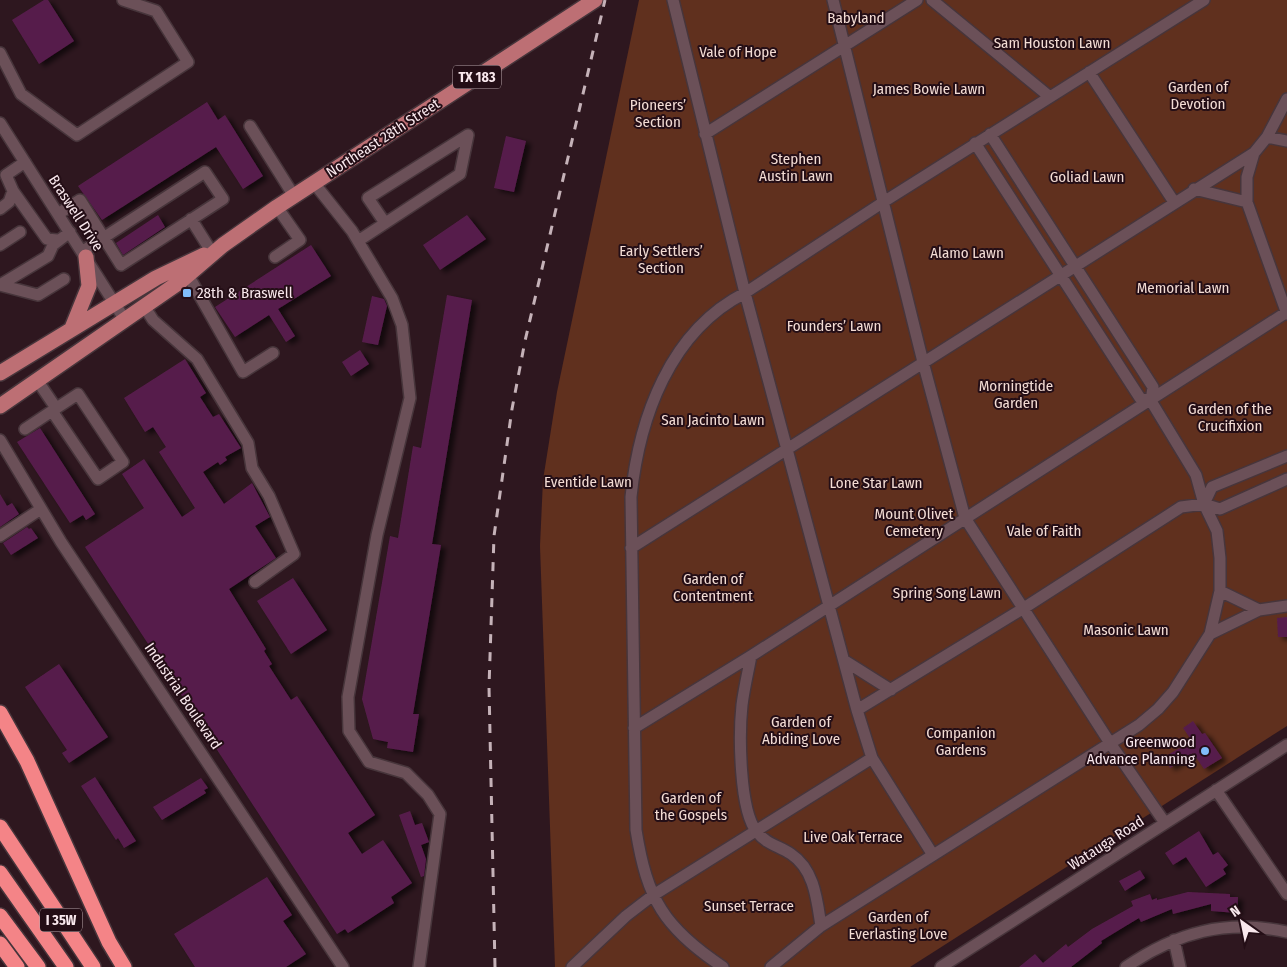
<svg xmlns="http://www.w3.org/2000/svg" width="1287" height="967" viewBox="0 0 1287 967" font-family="'Fira Sans Condensed',sans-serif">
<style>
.green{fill:#60301e}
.building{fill:#571d4c;filter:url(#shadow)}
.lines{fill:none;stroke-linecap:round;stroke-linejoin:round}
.minor-casing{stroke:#47353b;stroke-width:14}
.major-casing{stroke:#47353b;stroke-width:18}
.highway-casing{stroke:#47353b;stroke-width:18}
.minor{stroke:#6b5058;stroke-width:11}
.major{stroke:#bd6f74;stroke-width:15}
.highway{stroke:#f48487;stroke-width:15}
.rail{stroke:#c5b2b8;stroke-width:3;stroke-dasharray:9 9;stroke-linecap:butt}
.poi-dot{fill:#80bdfa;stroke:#240e16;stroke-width:2}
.labels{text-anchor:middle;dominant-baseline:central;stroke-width:4;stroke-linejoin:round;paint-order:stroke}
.shield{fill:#240e16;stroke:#b9a7ac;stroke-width:1}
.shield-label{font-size:14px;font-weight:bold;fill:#f9e8ed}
.park-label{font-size:15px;fill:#f3dcd4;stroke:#240e16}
.street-label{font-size:15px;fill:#f9e8ed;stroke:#240e16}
.poi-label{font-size:15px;fill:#f9e8ed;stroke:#240e16;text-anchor:start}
</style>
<defs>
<filter id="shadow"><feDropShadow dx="5" dy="3" stdDeviation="2.5" flood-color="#0009"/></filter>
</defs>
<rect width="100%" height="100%" fill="#2e171f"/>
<path class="green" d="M639,0H1287V726L910,967H555L540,546L543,480L557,392Z"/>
<path class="building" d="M44,0H48L74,41L39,64L12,20Z
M207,102L218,120L225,115L263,176L243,189L216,147L102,220L78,186Z
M506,136L526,141L514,192L494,188Z
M158,215L165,227L123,255L116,243Z
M467,215L486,239L440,270L423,245Z
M311,245L331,276L278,309L295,336L286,342L269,315L235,337L215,307Z
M447,295L472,300L432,544L441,545L413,714H419L413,752L387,748L388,742L373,739L362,699L390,536L398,538L413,446L421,448Z
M372,296L384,299L387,306L378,345L362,342Z
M360,350L369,364L351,376L342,362Z
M185,359L206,393L200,397L213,417L219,414L241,448L225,457L227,460L220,465L218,462L203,472L224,504L252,483L270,517L255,526L276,558L229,589L266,649L264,651L272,664L269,666L291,700L297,696L375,815L348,833L362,854L383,840L412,883L391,897L394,903L348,933L345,929L337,934L85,547L144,508L122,474L144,459L182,517L195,508L159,452L166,447L153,427L145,432L124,398Z
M40,428L95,514L86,520L83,515L70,523L17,442Z
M0,494L7,506L12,503L19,514L0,527Z
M27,527L29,529L31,528L38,538L11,555L3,543Z
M293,578L327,630L291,654L257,601Z
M1287,617V637H1278L1277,618Z
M59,664L108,737L69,763L62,753L67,750L25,687Z
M1193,721L1202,734L1205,733L1222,758L1204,769L1193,753L1170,768L1164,757L1192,741L1183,728Z
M95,777L136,841L124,848L118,838L116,840L81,786Z
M201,778L208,788L204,790L206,793L162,820L153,807Z
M410,811L415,825L422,823L429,842L421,845L426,859L424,876L421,877L399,815Z
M1199,831L1213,855L1218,852L1228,865L1223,869L1226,874L1206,887L1186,857L1173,865L1165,853Z
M1140,870L1145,878L1125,891L1119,881Z
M267,877L292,915L283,921L306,954L286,967H195L174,934Z
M1188,892L1230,894V897H1238L1237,913L1211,911V904L1173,914L1172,909L1141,922L1139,918L1124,927L1101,941L1102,943L1071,967H1019L1035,954L1043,963L1066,944L1068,947L1092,929L1133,906L1131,901L1150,894L1152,900L1157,898V900Z"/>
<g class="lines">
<g class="minor-casing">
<path id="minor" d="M673,0L745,293L857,710L872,758L933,855
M833,0L923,362L965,518L1110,743L1165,823
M932,0L1050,97
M0,53L21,94L77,135L188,62L156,11L123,0
M1089,72L1174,202
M1287,99L1267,137L1254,153L1247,177V202L1287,314
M0,123L125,320
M250,126L294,196
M705,134L917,0
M990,134L1153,387L1151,401L1196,475L1204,504L1217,531L1220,558V591L1210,634
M1267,137L1287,141
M975,143L1140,398L1151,401
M314,183L352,231L392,298L402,325L410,398L377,535L348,697L349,731L369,762L406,773L428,795L440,814L419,967
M1194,189L1247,202
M13,191L47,239L57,240
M0,209L9,202L13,191L6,175L25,162
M58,214L80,200L121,265L223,199L205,172L83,251
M191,219L211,251
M358,241L460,174L468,135L368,198L385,223
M0,245L20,232
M275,257L300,240L277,207
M188,275L243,372L273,353
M0,285L48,256L53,245L70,232
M0,285L38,295L64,279
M144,306L153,320L197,359L248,443L252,468L269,496L294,554L255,582
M37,380L56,408
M78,394L123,462L98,479L52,411Z
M25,429L52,411
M0,440L61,542L343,967
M1204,504L1212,487L1287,456
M0,536L41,509
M631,548L1254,153
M1220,591L1259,610
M751,656C748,672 744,689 742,705C739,733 739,811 757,832C766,844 779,846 791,854C815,870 817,901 821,926
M845,661L891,690
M857,710L1024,608L1181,507L1204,504L1220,509L1287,479
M634,728L751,656L1287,312
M1216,790L1287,894
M1174,940L1180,967
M572,967L626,916L652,896L872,758
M723,967C664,928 647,899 636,830L631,497C639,418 670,331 745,293L885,201L1204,0
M771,967L821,926L1139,725L1158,709L1173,692L1210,634L1259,610L1287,606
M941,967L1287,745
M1126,967C1177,932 1226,919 1287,932"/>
</g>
<g class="major-casing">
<path id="major" d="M72,328L89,286L86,257
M0,373L156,278L204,255
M0,406L181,281L223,245L277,207L595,0"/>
</g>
<g class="highway-casing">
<path id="highway" d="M0,713L27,761L109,942L124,967
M0,827L93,967
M0,873L66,967
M0,916L38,967
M0,944L17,967"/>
</g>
<use href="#minor" class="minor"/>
<use href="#major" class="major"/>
<use href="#highway" class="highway"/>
<path class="rail" d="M495,967L489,687L494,536L512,409L525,341L605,0"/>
</g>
<g class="poi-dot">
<rect x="182" y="288" width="10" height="10" rx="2.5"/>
<circle cx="1205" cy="751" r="5"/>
</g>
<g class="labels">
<g class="shield">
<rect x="453" y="65.5" width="48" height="23" rx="4"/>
<rect x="40" y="908.5" width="42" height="23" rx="4"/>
</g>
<g class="shield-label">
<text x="477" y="77">TX 183</text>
<text x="61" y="920">I 35W</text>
</g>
<g class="park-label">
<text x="856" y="18">Babyland</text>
<text x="1052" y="43">Sam Houston Lawn</text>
<text x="738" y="52">Vale of Hope</text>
<text x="1198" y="87">Garden of<tspan x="1198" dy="17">Devotion</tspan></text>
<text x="929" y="89">James Bowie Lawn</text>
<text x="658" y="105">Pioneers’<tspan x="658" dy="17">Section</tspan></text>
<text x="796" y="159">Stephen<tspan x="796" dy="17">Austin Lawn</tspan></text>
<text x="1087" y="177">Goliad Lawn</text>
<text x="661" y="251">Early Settlers’<tspan x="661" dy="17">Section</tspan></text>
<text x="967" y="253">Alamo Lawn</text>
<text x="1183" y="288">Memorial Lawn</text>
<text x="834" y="326">Founders’ Lawn</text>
<text x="1016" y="386">Morningtide<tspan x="1016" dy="17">Garden</tspan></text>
<text x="1230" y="409">Garden of the<tspan x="1230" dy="17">Crucifixion</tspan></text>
<text x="713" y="420">San Jacinto Lawn</text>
<text x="588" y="482">Eventide Lawn</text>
<text x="876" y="483">Lone Star Lawn</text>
<text x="914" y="514">Mount Olivet<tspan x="914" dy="17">Cemetery</tspan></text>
<text x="1044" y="531">Vale of Faith</text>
<text x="713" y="579">Garden of<tspan x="713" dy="17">Contentment</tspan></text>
<text x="947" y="593">Spring Song Lawn</text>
<text x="1126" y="630">Masonic Lawn</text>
<text x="801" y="722">Garden of<tspan x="801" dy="17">Abiding Love</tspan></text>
<text x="961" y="733">Companion<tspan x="961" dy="17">Gardens</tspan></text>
<text x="691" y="798">Garden of<tspan x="691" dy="17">the Gospels</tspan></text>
<text x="853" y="837">Live Oak Terrace</text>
<text x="749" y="906">Sunset Terrace</text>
<text x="898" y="917">Garden of<tspan x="898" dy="17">Everlasting Love</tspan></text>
</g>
<g class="street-label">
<text transform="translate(383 138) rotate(-33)">Northeast 28th Street</text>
<text transform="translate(76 213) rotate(57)">Braswell Drive</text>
<text transform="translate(183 696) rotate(56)">Industrial Boulevard</text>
<text transform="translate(1106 843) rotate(-33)">Watauga Road</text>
</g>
<g class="poi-label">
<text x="197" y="293">28th &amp; Braswell</text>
<text x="1195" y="742" text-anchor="end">Greenwood<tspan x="1195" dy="17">Advance Planning</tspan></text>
</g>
</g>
<g transform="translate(1242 922) rotate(327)" stroke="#240e16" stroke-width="4" paint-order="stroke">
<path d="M0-4L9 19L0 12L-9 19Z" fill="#f9e8ed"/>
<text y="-8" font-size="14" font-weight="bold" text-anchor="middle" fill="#f9e8ed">N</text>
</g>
</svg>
